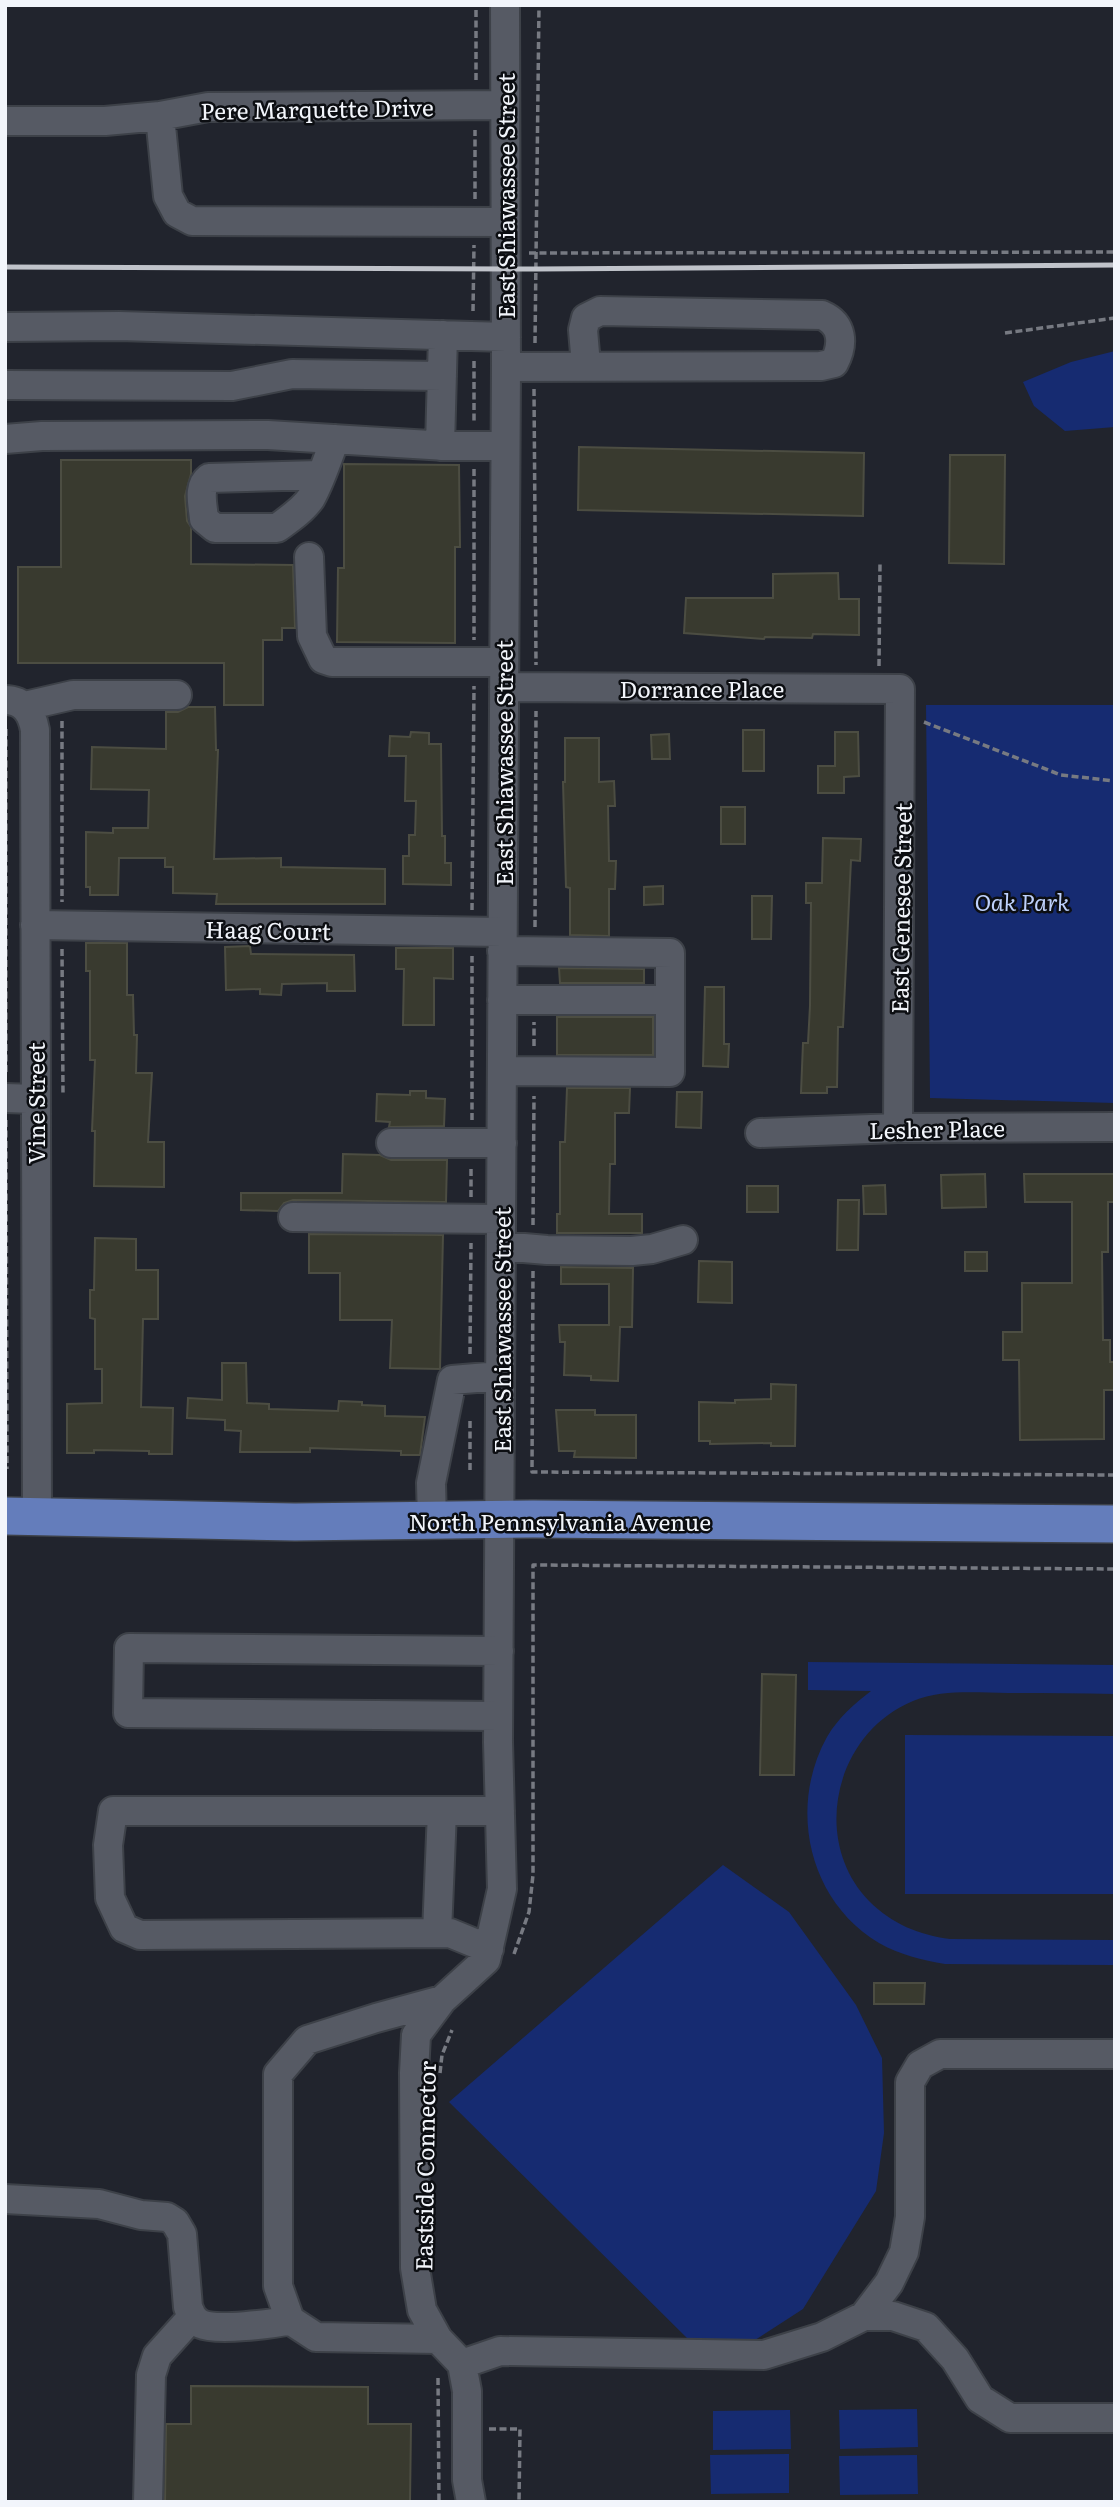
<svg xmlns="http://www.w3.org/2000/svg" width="1120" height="2507" viewBox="0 0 1120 2507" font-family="Literata,serif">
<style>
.green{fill:#162b71}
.building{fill:#393a2f;stroke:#4c4d42;stroke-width:2}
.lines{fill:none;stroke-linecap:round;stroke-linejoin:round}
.minor-casing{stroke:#3d4148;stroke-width:32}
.major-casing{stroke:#3d4148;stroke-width:40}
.path{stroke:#777a82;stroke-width:3.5;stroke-dasharray:7 3.5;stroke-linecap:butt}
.minor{stroke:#565a64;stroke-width:28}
.major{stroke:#647dbb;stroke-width:37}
.rail{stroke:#c0c3ca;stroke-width:5}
.labels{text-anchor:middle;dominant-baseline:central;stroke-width:5;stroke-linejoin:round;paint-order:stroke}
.street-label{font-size:23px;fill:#f2f5fb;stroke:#0c0e12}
.park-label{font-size:23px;font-style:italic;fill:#bed1fc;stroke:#0c0e12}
</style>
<rect width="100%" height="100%" fill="#21242d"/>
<path class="green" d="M1115,351V427L1065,431L1034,406L1023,382L1071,362Z
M926,705H1115V1103L930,1098Z
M808,1662L1115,1665V1694C1079,1693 1043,1693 1008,1693C976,1693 943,1689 913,1701C835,1733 810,1840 869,1901C892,1924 919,1935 950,1939L1115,1940V1965L945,1964C922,1960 900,1955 879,1943C808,1901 788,1807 827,1737C838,1718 854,1704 871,1691L808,1690Z
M905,1735L1115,1736V1894H905Z
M723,1865L789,1912L856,2005L882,2058L884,2133L876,2191L803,2309L755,2340L688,2339L449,2102Z
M917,2409L918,2447L840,2449L839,2410Z
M790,2410L791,2449L713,2450V2411Z
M789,2454V2493L711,2494L710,2455Z
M917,2455L918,2494L840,2495L839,2456Z"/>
<path class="building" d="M579,447L864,453L863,516L578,510Z
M950,455H1005L1004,564L949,563Z
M61,460H191V474L185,496L187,521L191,527V564L293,565L295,628H282V640H263V705H224V663H18V567H61Z
M344,464L459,465L460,547H455V643L337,642L338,568H344Z
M838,573L839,599H859V635L813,634L812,638L765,637L764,639L684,633L686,598H773V574Z
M188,707H215L216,750H218L214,859L281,858V867L385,869V904H216L217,894L173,893V867H165V858H119L118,895H90V887H86V832L113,833V828H148L149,790L91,789L92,747L166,749V712H178Z
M743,730H764V771H743Z
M411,732L429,733V744H441L442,836H445V863H451V885L403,884V856H409V835H415L416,801H405L406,756H389L390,736L410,737Z
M835,732H858L859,776L844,777V793H818V766H835Z
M669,734L670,759H652L651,735Z
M565,738H599V782L614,781L615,806H608L609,861H616L615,889H609V936L570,935V888L566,887L563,782H565Z
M721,807H745V844H721Z
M823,838L861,839L860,861L851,860L843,1027H838L837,1087H827V1093H801L803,1043H808L810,1006L811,903H806V883H822Z
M663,886V904L644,905V887Z
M752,896H772L771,939H752Z
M86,943H127V995H133L134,1035H137L136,1073H152L148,1142H164V1187L94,1186L95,1131H92L95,1060H90V971H86Z
M250,946L251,954L354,955L355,991H327V983L282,984L281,995L260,994V989L226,990L225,947Z
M396,948H453V979L434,978V1025H403L404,969H396Z
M559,968L644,969V983H560Z
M705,987H724V1044H729L728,1067L703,1066Z
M557,1017H653V1055H557Z
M567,1088H630L629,1113H615V1164H610L609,1214H642V1233H557V1214H560V1142H565Z
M410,1091H426V1098L445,1099L444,1126L389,1127L390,1122L376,1121L377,1094L410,1095Z
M677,1092H702L701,1128L676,1127Z
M343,1154L380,1155L391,1160H447L446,1202L293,1200L284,1203L278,1211L241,1210V1193H342Z
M985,1174L986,1207L942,1208L941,1175Z
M1024,1174H1115V1202H1108V1252H1102L1103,1340H1110V1362H1115V1390H1104V1439L1020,1440L1019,1360H1003V1332H1022V1283H1072V1202H1025Z
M885,1185L886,1214H864L863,1186Z
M747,1186H778V1212H747Z
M838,1200H859L858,1250H837Z
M309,1234L443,1235L440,1369L390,1368L392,1320H340V1273H309Z
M95,1238L136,1239V1270H158V1319H143L141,1407L173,1408L172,1454H149V1451L94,1450V1453H67V1404L102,1403V1369H95V1319L90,1318V1290H94Z
M965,1252H987V1271H965Z
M699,1261L732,1262V1303L698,1302Z
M561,1267L633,1268L632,1327H620L618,1381L591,1380V1376L564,1375L565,1342H560L559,1325H609V1284H561Z
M222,1363H246L247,1403L269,1404V1409L338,1411L339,1401L362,1402V1405L385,1406V1416L425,1417L420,1455H401V1451L310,1448V1452H240L241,1431L225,1430V1420L187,1418L188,1398L222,1400Z
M771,1384L796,1385L795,1446H771V1443L710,1444V1441H699V1402L735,1403V1400L771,1399Z
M556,1410H595V1415H636V1458L574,1457L575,1451H559Z
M762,1674L796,1675L794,1775H760Z
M874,1983H925L924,2004H874Z
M191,2386L368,2387V2424H411L410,2502H165L166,2424H191Z"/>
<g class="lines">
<g class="minor-casing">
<path id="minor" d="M160,116L168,196L177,213L192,221L505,222
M5,121H105L160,116L208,107L504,105
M5,327L119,326L506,337
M506,367L821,366L834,363C844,344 843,324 822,315L600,311L586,318L583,330L586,365
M5,385L232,386L292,374L442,376
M5,439L42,436L268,435L446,446H505
M440,446L443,335
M320,475L209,478C197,487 203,505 204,519L215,528H277C288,520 303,510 311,498C321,480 328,458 335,439
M309,557L312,636L323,659L332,662H504
M504,687L900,689L898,1128
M5,700C24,700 32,713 35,730L37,1517
M25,706L73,695H177
M35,925L502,932
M502,1000H670
M502,1071L670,1072V953L502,951
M5,1098L35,1099
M760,1133L898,1128L1115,1127
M391,1143H502
M293,1217L501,1219
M501,1246L547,1250L632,1251L652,1249L683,1240
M432,1520L431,1483L452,1380L500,1376
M498,1716L128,1713L129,1648L499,1651
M437,1933L442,1811
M489,1949L450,1933L140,1935L124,1928L110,1898L108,1845L113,1811H500
M5,2199L99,2204L141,2215L167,2217L175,2222L182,2234L188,2307C191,2314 193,2320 201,2324C216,2331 273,2324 290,2320
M864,2316H893L926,2327L955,2359L980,2399L1010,2418H1115
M438,2339L422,2310L415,2268L414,2073L416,2035L442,2000
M462,2364L500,2351L764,2355L822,2337L864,2316L889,2283L904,2252L910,2217V2082L920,2065L940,2054H1115
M148,2502L151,2375L157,2356L192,2317
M471,2502L467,2480V2391L462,2364L438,2339L316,2337L290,2320L278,2286V2074L307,2040L376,2018L442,2000L486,1960L502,1889L498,1742L506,367L505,5"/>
</g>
<g class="major-casing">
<path id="major" d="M5,1516L295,1522L533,1519L1115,1524"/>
</g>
<path class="path" d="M476,80V5
M475,199V130
M529,253L1115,252
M473,311L474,245
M1005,333L1115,318
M535,343L539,5
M474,361V423
M534,389L536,665
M474,469V640
M879,666L880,564
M62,721V902
M924,722L1061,775L1115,781
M6,729V1074
M472,910L474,686
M535,927L536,711
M62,949L63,1095
M534,1046V1022
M6,1120L7,1469
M472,1120V956
M471,1197V1166
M533,1225L534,1096
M533,1271L532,1472L1115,1475
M470,1354L471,1243
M470,1421V1471
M514,1954L529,1912L533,1875V1565L1115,1569
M440,2073L442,2055L452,2030
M438,2378L439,2502
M489,2429H520L519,2502"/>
<use href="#minor" class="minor"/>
<use href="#major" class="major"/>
<path class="rail" d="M5,267L537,269L1115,265"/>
</g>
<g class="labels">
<g class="street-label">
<text transform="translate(317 108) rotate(-1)">Pere Marquette Drive</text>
<text transform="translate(505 196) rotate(-90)">East Shiawassee Street</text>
<text x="702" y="688">Dorrance Place</text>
<text transform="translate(503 763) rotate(-90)">East Shiawassee Street</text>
<text transform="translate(900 908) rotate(-89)">East Genesee Street</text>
<text transform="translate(268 929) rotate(1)">Haag Court</text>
<text transform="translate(35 1103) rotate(-90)">Vine Street</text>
<text transform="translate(937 1128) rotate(-1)">Lesher Place</text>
<text transform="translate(501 1330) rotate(-90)">East Shiawassee Street</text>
<text x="560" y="1521">North Pennsylvania Avenue</text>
<text transform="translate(424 2166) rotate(-89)">Eastside Connector</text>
</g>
<g class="park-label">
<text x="1022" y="901">Oak Park</text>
</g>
</g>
<rect width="1120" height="2507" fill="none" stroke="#f2f5fb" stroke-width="14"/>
</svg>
